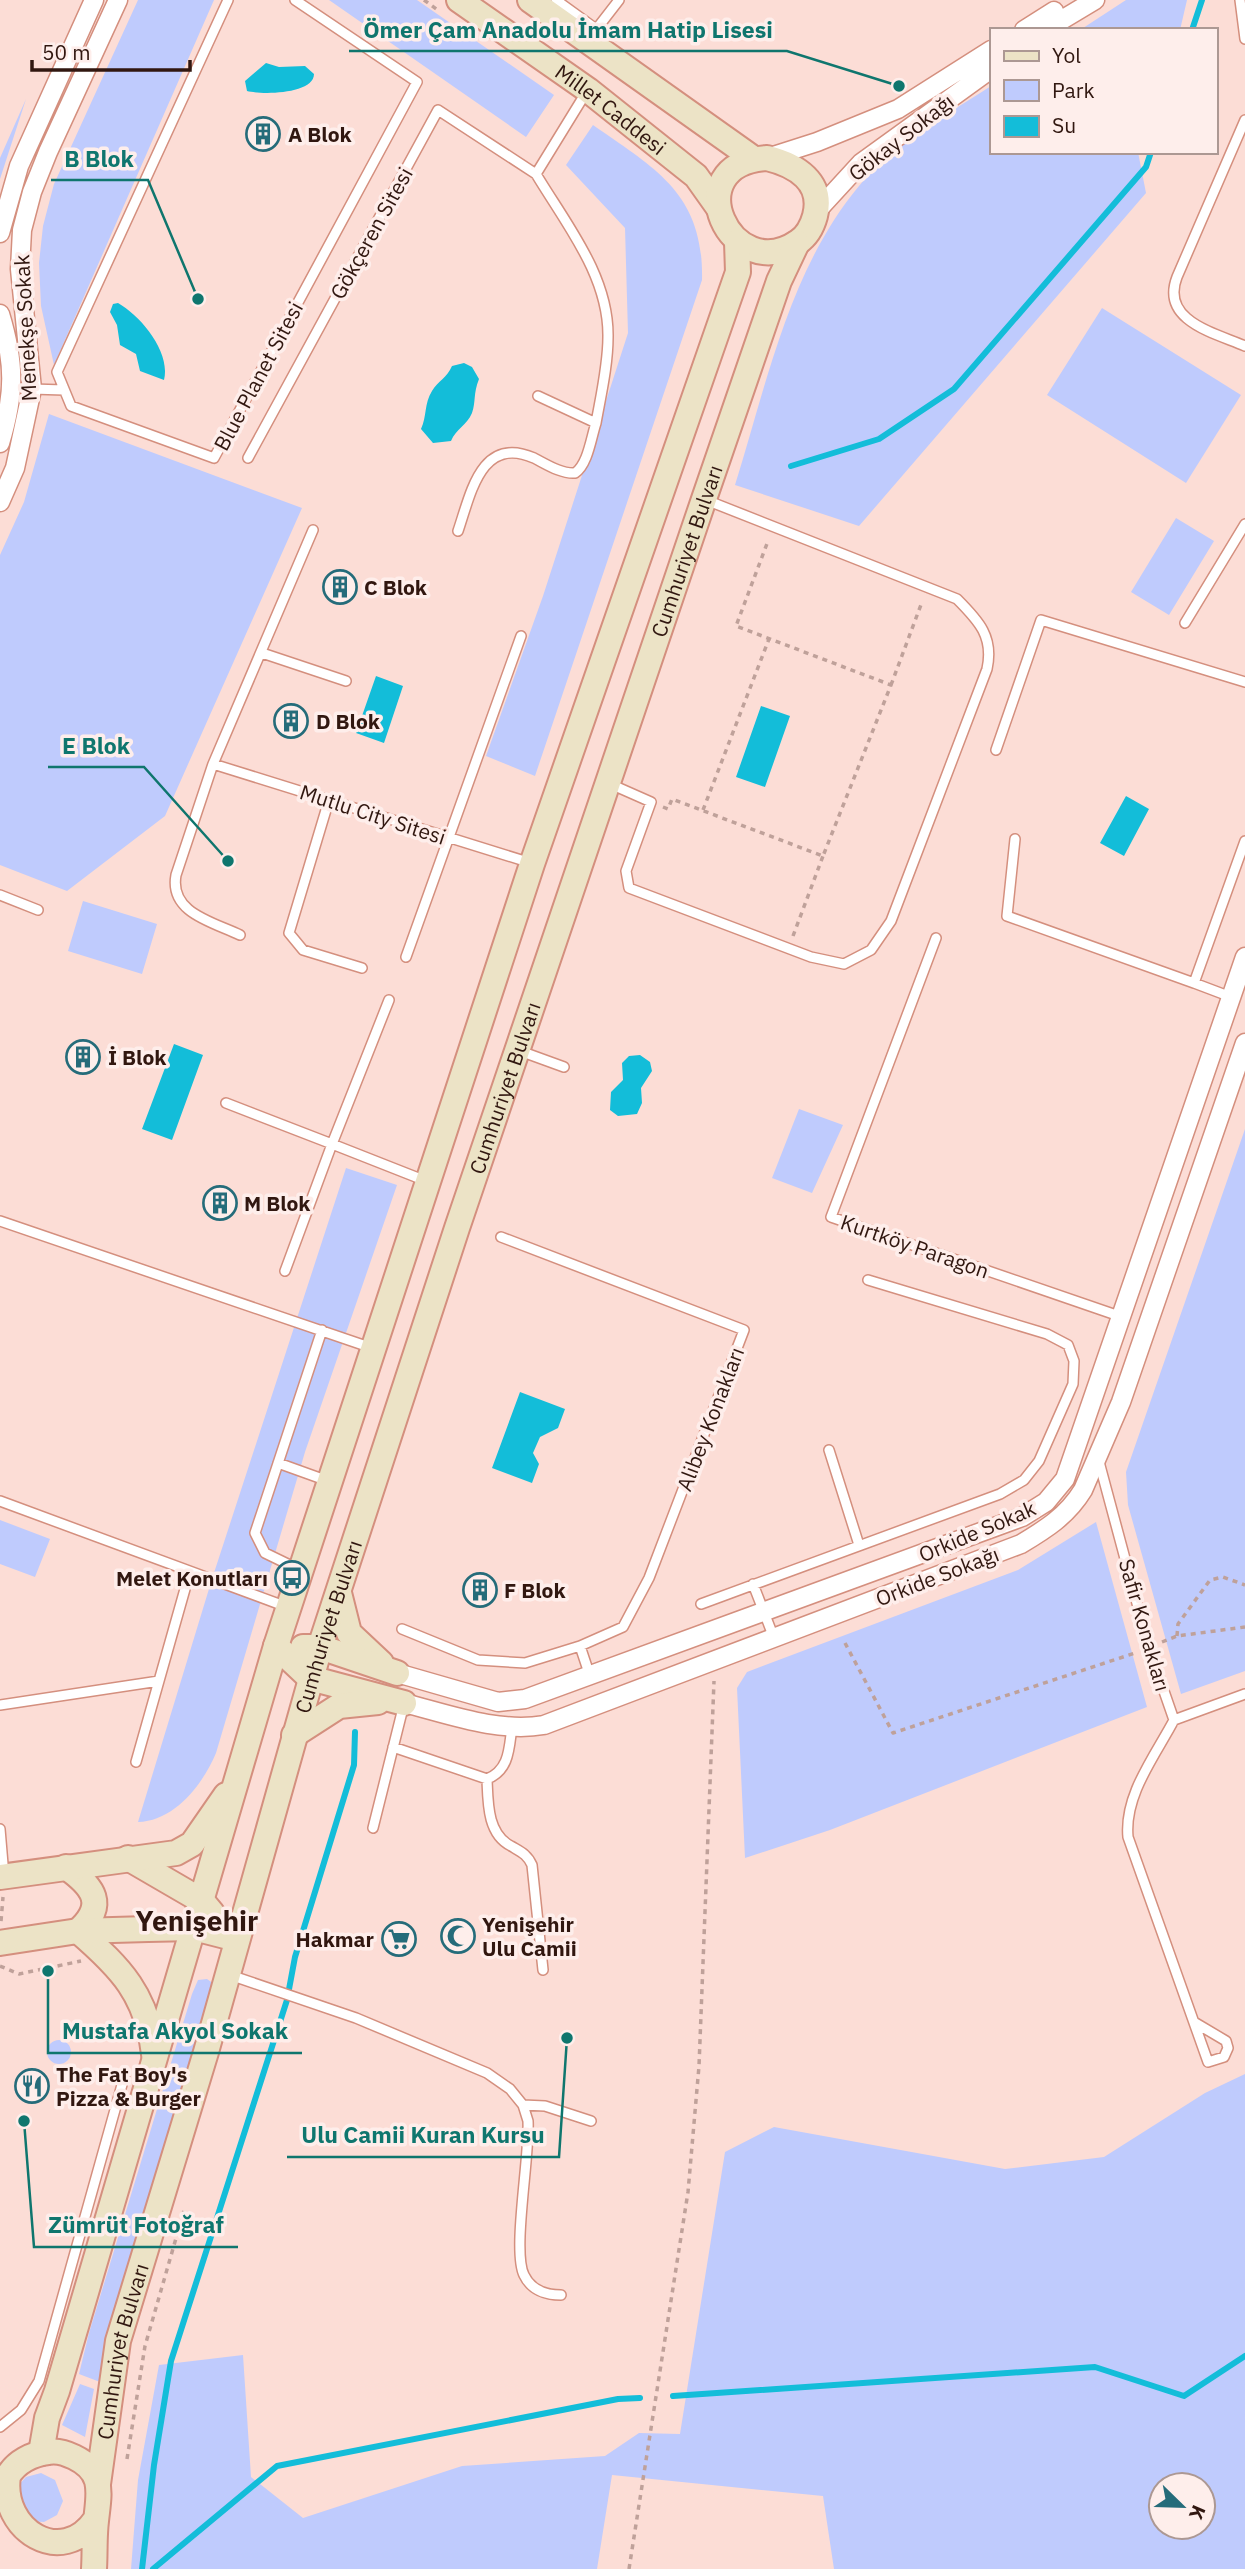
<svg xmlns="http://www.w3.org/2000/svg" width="1245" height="2569" viewBox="0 0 1245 2569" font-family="'IBM Plex Sans',sans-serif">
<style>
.green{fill:#bfcbfd;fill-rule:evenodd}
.water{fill:#13bdd9}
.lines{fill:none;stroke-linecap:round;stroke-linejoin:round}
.stream{stroke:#13bdd9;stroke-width:6}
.lane-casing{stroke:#d48f7e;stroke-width:12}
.street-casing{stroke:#d48f7e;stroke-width:21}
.secondary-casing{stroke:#d48f7e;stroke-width:28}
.path{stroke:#bfa19a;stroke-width:3.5;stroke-dasharray:5 5;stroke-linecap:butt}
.lane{stroke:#fff;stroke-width:9}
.street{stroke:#fff;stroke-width:18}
.secondary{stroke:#ece3c6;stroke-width:24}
.labels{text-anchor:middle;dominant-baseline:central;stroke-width:7;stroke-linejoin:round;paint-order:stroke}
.street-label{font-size:21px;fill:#311710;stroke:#feeeeb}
.poi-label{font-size:21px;font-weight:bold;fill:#311710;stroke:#feeeeb;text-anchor:start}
.district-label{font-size:28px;font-weight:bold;fill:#311710;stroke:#feeeeb}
.leader{fill:none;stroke:#0f766e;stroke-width:2.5}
.callout-dot{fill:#0f766e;stroke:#feeeeb;stroke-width:2.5}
.callout-label{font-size:23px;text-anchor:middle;font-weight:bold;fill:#0f766e;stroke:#feeeeb;stroke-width:7;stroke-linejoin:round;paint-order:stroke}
</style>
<rect width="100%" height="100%" fill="#fcddd6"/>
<path class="green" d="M138,0H214L54,365L41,306L39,263L43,226L54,184Z
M329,0H417L554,95L526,137Z
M1126,0H1187L1180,30H1080Z
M991,86V152H1138L1146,193L859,526L735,485C767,383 789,270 859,186C893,144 946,115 991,86Z
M26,99L0,179V158Z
M593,125C656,169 704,194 702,280L535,776L486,756L543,596L628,333L625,228L566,165Z
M1102,308L1241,395L1186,483L1047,395Z
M49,414L302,508L165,816L67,891L0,865V555L24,502Z
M1176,518L1214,541L1169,615L1131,592Z
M83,901L157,924L142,974L68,951Z
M799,1109L843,1125L812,1193L772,1178Z
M1245,1129V1671L1181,1694L1128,1505L1126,1472Z
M346,1168L397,1185L305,1452L216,1753C203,1784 175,1821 138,1822L212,1579Z
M0,1520L50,1539L35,1577L0,1564Z
M1096,1522L1147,1707L830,1830L745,1858L737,1688L747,1672L1018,1570Z
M207,1979L214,1984L100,2382L79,2374L89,2333L192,1994L198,1980Z
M47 2052a12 12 0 1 1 24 0a12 12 0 1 1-24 0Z
M1245,2074V2569H834L823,2496L612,2475L597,2569H131L138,2480L159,2365L243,2355L251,2477L303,2518L462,2466L605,2456L639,2433L680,2434L725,2152L774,2127L1005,2169L1104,2157L1205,2093ZM1161,2485H1203V2527H1161Z
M80,2384L94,2389L85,2437L62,2425Z
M41,2473L55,2480L63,2501L57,2515L44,2522L29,2521L15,2489L26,2477Z"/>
<path class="water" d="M266,63L279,67L305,66L314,74C314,94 263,95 247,91L245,81Z
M118,303C141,316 171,352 164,380L140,371L136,354L120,345L117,325L110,312L113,304Z
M464,363L472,367L479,379C473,394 476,401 472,413C467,425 456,429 451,441L433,443L421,429C427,416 424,404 432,391C438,381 447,378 452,366Z
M376,676L403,686L384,743L356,733Z
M761,706L790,716L765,787L736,777Z
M1126,796L1149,809L1124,856L1100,843Z
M174,1044L203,1055L172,1140L142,1129Z
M640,1055L650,1062L652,1071L641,1088L642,1103L637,1114L618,1116L610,1110L611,1092L623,1080L622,1063L629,1056Z
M520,1392L565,1409L558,1428L540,1437L533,1453L539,1464L532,1483L492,1468Z"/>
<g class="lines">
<path class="stream" d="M1192,30L1202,0
M791,466L879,439L954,389L1146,167L1151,152
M673,2396L1095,2367L1184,2396L1245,2356
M142,2569L154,2465L171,2361L287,2000L295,1957L354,1765L355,1732
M153,2569L277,2466L618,2399L640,2398"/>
<g class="lane-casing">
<path id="lane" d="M228,0L57,372L71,406L214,458L417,82L295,0
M556,0L596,29
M1240,0L1245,39
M588,40L619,0
M1245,120L1177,277C1160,321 1215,333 1245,346
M536,174C566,224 609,276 608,337C608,365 601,395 596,423L538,396
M32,389L64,390
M248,458L438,110L536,174L587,91
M458,531C471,493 481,435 534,458C546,464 561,474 575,473C588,464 591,438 596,423
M1185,623L1245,524
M262,653L346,681
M996,750L1041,620L1245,682
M213,764L531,863
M608,783L651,802L626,871L629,888L811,957L844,964L871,950L891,921L987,669C994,637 979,621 957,599L706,500
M329,800L289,933L303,950L362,968
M1015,839L1007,916L1194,983
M0,895L38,910
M240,935C213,922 169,913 176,875L213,764L313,530
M936,938L831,1217L1122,1317
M406,957L521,636
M1231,997L1194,983L1245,841
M520,1051L564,1067
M226,1103L332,1144L389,1000
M0,1221L372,1348
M501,1237L744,1330L649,1578L623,1627L580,1646L590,1676
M285,1271L332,1144L426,1181
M829,1450L859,1545
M1098,1458L1149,1648L1174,1720
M278,1463L328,1481
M0,1501L287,1607
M300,1570L265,1553L255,1533L322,1330
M753,1584L774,1638
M701,1604L1000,1494L1024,1480L1039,1461L1073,1384L1074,1361L1068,1345L1047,1334L868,1280
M402,1629L478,1660L525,1663L580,1646
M0,1705L159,1681
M1174,1720C1155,1756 1124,1795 1128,1837L1208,2062L1224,2057L1228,2048L1226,2041L1194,2022
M1174,1720L1245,1694
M393,1747L487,1779C510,1770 509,1747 512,1727
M136,1762L185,1589
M487,1779C488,1802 487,1834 511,1846C521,1852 527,1854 532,1865L543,1970
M373,1828L404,1704
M0,1829L4,1876
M230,1975L356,2018L487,2073L510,2089L523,2105L528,2121C530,2156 512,2251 524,2275C531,2290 546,2295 561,2295
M523,2105L545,2106L591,2121
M0,2427L21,2410L39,2381L125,2074"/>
</g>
<g class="street-casing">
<path id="street" d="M1024,30L1054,11
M1045,30L1095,0
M767,158L817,142L898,109L991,50
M816,212L861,163L991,69
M0,233L19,166L94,0
M0,314C15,363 15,394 0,443
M0,502L15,468L32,389L20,269L22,230L32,192L48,152L118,0
M397,1673L498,1702L525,1699L1022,1517L1046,1502L1065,1479L1245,957
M404,1703C448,1714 498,1733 544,1725L1021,1544C1046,1529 1067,1516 1083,1490L1121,1402L1245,1043"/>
</g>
<g class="secondary-casing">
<g id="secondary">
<path id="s1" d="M459,0L588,90L696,176L718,207"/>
<path d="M530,0L754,159"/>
<path d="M767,158C796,165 824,182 815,216C812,227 807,236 798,242C731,288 674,164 767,158Z"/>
<path d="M339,1593L349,1633L381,1663"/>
<path d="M276,1646L310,1678L404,1703"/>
<path d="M303,1647H320L397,1673"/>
<path d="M294,1735L339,1706L378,1702"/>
<path d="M128,1858L202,1901L212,1913"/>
<path d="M66,1867C94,1887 107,1905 78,1931"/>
<path d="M0,1877L176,1853L192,1844L226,1795"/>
<path d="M78,1931C121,1968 147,1995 154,2054"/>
<path d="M0,1943L78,1931L148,1929L194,1928L237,1939"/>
<path d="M41,2453L47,2418L57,2391L276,1646L532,864L738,272L737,242"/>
<path id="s2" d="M98,2484L118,2341L206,2052L320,1647L457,1228L704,499L779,281L797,243"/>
<path d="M94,2569C95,2553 94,2537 96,2521C99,2493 105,2472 74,2457C66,2453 57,2450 48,2452C32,2454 16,2462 8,2476C0,2530 62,2569 96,2519"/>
</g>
</g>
<path class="path" d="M424,0L439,11
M891,685L922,602
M663,807L668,809L672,799L823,856L891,685L736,626L768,541
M703,810L769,639
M793,936L823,856
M1177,1636L1178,1624L1210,1580L1223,1577L1245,1585
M1162,1642L1177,1636L1245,1627
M845,1643L893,1733L1135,1653
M1,1921L3,1897
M0,1966L19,1974L81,1961
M127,2459L145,2346L185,2207
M629,2569L688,2192L699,2066L714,1681"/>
<use href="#lane" class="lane"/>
<use href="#street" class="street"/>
<use href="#secondary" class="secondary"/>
</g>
<defs>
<g id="building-ring" transform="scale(1.75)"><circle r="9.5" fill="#feeeeb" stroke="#256c7a" stroke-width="1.5"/><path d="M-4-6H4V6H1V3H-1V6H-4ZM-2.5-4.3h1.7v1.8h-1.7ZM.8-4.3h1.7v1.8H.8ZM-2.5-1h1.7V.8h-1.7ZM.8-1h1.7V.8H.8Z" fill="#256c7a"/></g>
<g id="bus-ring" transform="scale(1.75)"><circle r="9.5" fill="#feeeeb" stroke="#256c7a" stroke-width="1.5"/><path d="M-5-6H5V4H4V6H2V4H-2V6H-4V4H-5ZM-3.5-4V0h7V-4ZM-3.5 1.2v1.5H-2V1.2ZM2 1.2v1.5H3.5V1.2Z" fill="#256c7a"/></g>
<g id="mosque-ring" transform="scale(1.75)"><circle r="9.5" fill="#feeeeb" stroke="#256c7a" stroke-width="1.5"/><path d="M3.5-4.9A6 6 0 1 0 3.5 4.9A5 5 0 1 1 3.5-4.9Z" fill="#256c7a"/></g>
<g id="supermarket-ring" transform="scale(1.75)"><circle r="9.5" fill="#feeeeb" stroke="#256c7a" stroke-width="1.5"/><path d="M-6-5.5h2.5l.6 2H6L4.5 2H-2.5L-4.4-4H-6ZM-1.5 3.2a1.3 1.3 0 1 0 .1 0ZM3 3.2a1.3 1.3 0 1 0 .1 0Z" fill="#256c7a"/></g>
<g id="restaurant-ring" transform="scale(1.75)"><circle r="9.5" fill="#feeeeb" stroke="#256c7a" stroke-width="1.5"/><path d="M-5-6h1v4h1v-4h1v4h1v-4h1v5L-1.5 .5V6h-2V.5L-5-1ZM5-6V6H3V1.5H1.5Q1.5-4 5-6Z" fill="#256c7a"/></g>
</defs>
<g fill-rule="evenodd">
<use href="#building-ring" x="263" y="134"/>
<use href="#building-ring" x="340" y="587"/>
<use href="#building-ring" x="291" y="721"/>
<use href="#building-ring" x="83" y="1057"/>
<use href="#building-ring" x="220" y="1203"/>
<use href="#bus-ring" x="292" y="1578"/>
<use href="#building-ring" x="480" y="1590"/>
<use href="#mosque-ring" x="458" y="1936"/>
<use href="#supermarket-ring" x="399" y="1939"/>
<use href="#restaurant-ring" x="32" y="2086"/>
</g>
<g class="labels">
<g class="street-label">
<text stroke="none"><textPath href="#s1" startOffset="187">Millet Caddesi</textPath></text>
<text transform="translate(901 137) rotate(-38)">Gökay Sokağı</text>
<text transform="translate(371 233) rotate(-61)">Gökçeren Sitesi</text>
<text transform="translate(25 328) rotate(-93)">Menekşe Sokak</text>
<text transform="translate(258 376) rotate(-62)">Blue Planet Sitesi</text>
<text stroke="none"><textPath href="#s2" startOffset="2023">Cumhuriyet Bulvarı</textPath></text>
<text transform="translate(373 814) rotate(18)">Mutlu City Sitesi</text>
<text stroke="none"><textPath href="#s2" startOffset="1456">Cumhuriyet Bulvarı</textPath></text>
<text transform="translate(915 1246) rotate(19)">Kurtköy Paragon</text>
<text transform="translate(710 1419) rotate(-69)">Alibey Konakları</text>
<text transform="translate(977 1531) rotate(-23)">Orkide Sokak</text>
<text transform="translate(937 1576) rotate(-21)">Orkide Sokağı</text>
<text transform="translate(1145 1625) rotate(74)">Safir Konakları</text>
<text stroke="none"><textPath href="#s2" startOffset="889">Cumhuriyet Bulvarı</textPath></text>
<text stroke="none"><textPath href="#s2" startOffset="135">Cumhuriyet Bulvarı</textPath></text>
</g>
<g class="poi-label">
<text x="288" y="134">A Blok</text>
<text x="364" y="587">C Blok</text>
<text x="316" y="721">D Blok</text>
<text x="108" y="1057">İ Blok</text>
<text x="244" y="1203">M Blok</text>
<text x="268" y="1578" text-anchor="end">Melet Konutları</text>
<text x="504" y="1590">F Blok</text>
<text x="482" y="1924">Yenişehir<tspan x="482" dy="24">Ulu Camii</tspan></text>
<text x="374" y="1939" text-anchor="end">Hakmar</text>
<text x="56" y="2074">The Fat Boy's<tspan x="56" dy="24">Pizza &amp; Burger</tspan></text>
</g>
<g class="district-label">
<text x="197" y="1920">Yenişehir</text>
</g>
</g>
<path class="leader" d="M899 86L787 51H349M198 299L148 180H51M228 861L144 767H48M48 1971L48 2053H302M567 2038L559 2157H287M24 2121L34 2247H238"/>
<g class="callout-dot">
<circle cx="899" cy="86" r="7"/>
<circle cx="198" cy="299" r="7"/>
<circle cx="228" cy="861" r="7"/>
<circle cx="48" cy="1971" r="7"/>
<circle cx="567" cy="2038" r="7"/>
<circle cx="24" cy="2121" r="7"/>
</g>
<g class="callout-label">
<text x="568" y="38">Ömer Çam Anadolu İmam Hatip Lisesi</text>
<text x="99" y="167">B Blok</text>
<text x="96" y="754">E Blok</text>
<text x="175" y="2039">Mustafa Akyol Sokak</text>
<text x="423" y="2143">Ulu Camii Kuran Kursu</text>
<text x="136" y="2233">Zümrüt Fotoğraf</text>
</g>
<rect x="990" y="28" width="228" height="126" fill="#feeeeb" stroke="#ac9893" stroke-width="2"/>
<rect x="1004" y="51" width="35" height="10" fill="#ece3c6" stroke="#ac9893" stroke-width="2"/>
<text x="1052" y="63" font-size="21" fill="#311710">Yol</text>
<rect x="1004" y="80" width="35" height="21" fill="#bfcbfd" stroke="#ac9893" stroke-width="2"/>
<text x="1052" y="98" font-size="21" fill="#311710">Park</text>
<rect x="1004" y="116" width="35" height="21" fill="#13bdd9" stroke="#ac9893" stroke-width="2"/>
<text x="1052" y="133" font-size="21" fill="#311710">Su</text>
<g transform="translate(1182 2506) rotate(113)"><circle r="33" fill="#feeeeb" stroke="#ac9893" stroke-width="2"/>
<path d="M0-5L12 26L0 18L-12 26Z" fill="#256c7a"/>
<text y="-10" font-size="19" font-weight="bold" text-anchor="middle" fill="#311710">K</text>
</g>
<path d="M32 60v10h158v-10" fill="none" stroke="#311710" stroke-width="3.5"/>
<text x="42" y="60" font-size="21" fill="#311710" stroke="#feeeeb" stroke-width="5" paint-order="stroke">50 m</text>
</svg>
